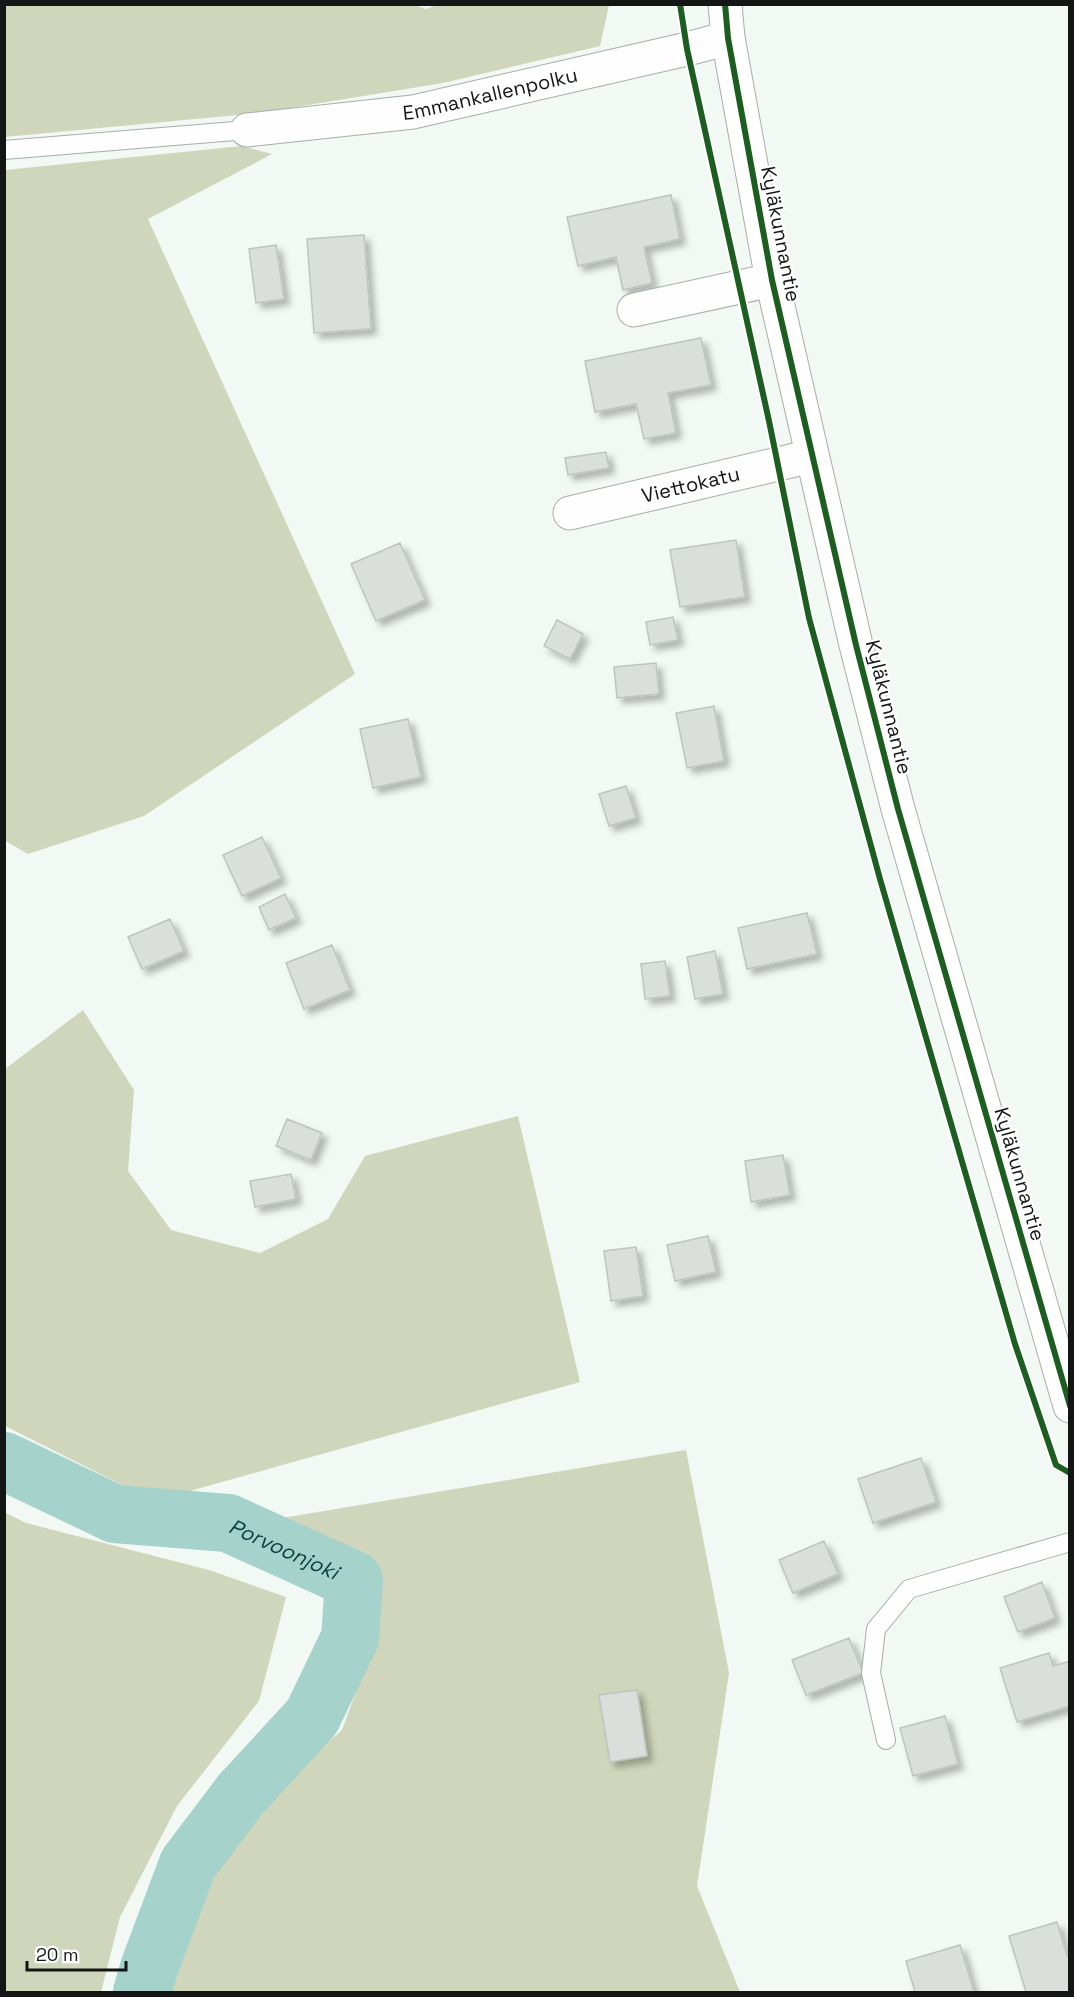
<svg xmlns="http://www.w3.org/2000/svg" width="1074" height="1997" viewBox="0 0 1074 1997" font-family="'Space Grotesk',sans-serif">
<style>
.forest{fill:#d0d6bb}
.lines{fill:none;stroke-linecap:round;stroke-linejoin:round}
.river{stroke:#a6d2cc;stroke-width:58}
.building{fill:#dadfdc;stroke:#bfc4c0;stroke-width:1.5;filter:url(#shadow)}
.lane-casing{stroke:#a8ada9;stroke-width:20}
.street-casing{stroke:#a8ada9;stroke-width:35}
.lane{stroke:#fdfefd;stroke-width:18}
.street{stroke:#fdfefd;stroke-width:33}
.cycleway-casing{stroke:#fff;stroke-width:10}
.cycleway{stroke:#1b5e20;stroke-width:6}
.labels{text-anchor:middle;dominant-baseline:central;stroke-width:4.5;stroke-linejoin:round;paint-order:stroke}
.street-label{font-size:20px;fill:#131614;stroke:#fff}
.water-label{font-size:21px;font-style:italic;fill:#063f3c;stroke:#fff}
</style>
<defs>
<filter id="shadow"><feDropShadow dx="5.5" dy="5.5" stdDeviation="3" flood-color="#0004"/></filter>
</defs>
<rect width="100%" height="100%" fill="#f2f8f3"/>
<path class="forest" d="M413,4L426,9L440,4L609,5L600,46L443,83L259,113L5,137V5Z
M242,146L272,154L148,219L355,674L144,816L28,854L4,840L5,170Z
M83,1010L134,1090L128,1171L171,1230L260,1253L328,1219L365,1156L518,1116L580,1382L154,1501L5,1426V1069Z
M686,1450L729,1673L697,1886L740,1992H171L215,1866L254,1809L342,1730L378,1632L381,1580L355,1559L253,1523Z
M4,1512L26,1523L209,1570L286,1597L259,1701L177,1806L120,1917L101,1992H5Z"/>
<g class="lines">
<path class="river" id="s1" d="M4,1461L115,1514L228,1523L354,1580L350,1638L312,1717L241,1794L188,1864L149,1968L142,1992"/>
</g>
<path class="building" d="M671,195L680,239L644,247L652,283L623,290L616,257L578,266L567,217Z
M364,235L371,329L314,333L307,239Z
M276,245L284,299L256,303L249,249Z
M701,338L711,385L668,393L676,433L644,439L636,404L595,412L585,361Z
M606,452L609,468L568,475L565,458Z
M736,540L745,597L680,607L670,550Z
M400,543L425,600L376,621L351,564Z
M673,617L678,640L650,645L646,622Z
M557,620L583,634L570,659L544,646Z
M656,663L659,694L617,698L614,667Z
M714,706L724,761L687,768L676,713Z
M408,719L421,777L373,788L360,729Z
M626,786L636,818L609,826L599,794Z
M262,837L281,878L242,896L223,855Z
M285,894L296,918L269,930L259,907Z
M807,913L817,954L747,969L738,928Z
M170,919L184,951L142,969L128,937Z
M332,945L350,990L304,1009L286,963Z
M715,951L723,994L695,999L687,957Z
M665,961L670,996L645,999L641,964Z
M287,1119L322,1133L311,1160L276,1146Z
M783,1155L790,1195L751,1202L745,1161Z
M291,1174L296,1199L255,1207L250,1181Z
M708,1236L716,1272L675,1281L667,1245Z
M636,1247L643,1296L611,1301L604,1251Z
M921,1458L936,1502L873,1523L858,1479Z
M824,1541L838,1574L793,1593L779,1560Z
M1042,1582L1055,1618L1018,1632L1004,1597Z
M849,1638L863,1673L806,1695L792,1660Z
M1049,1653L1053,1666L1070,1661V1706L1017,1722L1000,1668Z
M637,1690L647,1756L610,1762L599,1695Z
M945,1716L958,1764L913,1776L900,1728Z
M1057,1922L1067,1956L1070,1955V1992H1026L1009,1936Z
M960,1945L974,1992H915L906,1961Z"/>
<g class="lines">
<g class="lane-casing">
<path id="lane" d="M4,150L247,130
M886,1740L871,1673L876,1629L909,1589L1070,1542"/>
</g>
<g class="street-casing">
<g id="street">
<path d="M725,4L728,38L772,280L856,645L898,809L1070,1406"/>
<path id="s2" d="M247,130L413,112L687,49L728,38"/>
<path d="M634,310L772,280"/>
<path id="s3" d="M570,513L812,456"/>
</g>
</g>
<use href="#lane" class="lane"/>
<use href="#street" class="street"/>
<g class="cycleway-casing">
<path id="cycleway" d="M680,4L687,49L769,421L809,618L880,879L1015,1344L1056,1465L1070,1473
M725,4L728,38L772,280L856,645L898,809L1070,1406"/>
</g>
<use href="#cycleway" class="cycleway"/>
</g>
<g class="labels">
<g class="street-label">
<text stroke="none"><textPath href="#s2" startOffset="246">Emmankallenpolku</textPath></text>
<text transform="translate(781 234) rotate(79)">Kyläkunnantie</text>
<text stroke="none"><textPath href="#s3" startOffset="124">Viettokatu</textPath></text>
<text transform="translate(889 707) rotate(76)">Kyläkunnantie</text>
<text transform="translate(1020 1174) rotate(74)">Kyläkunnantie</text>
</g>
<g class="water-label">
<text stroke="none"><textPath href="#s1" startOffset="298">Porvoonjoki</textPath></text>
</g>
</g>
<rect width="1074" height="1997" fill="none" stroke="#131614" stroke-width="12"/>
<path d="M27 1961v9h99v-9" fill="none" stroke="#131614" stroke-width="3"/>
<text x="36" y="1961" font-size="18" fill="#131614" stroke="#ffffff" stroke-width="4.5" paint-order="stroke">20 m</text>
</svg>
